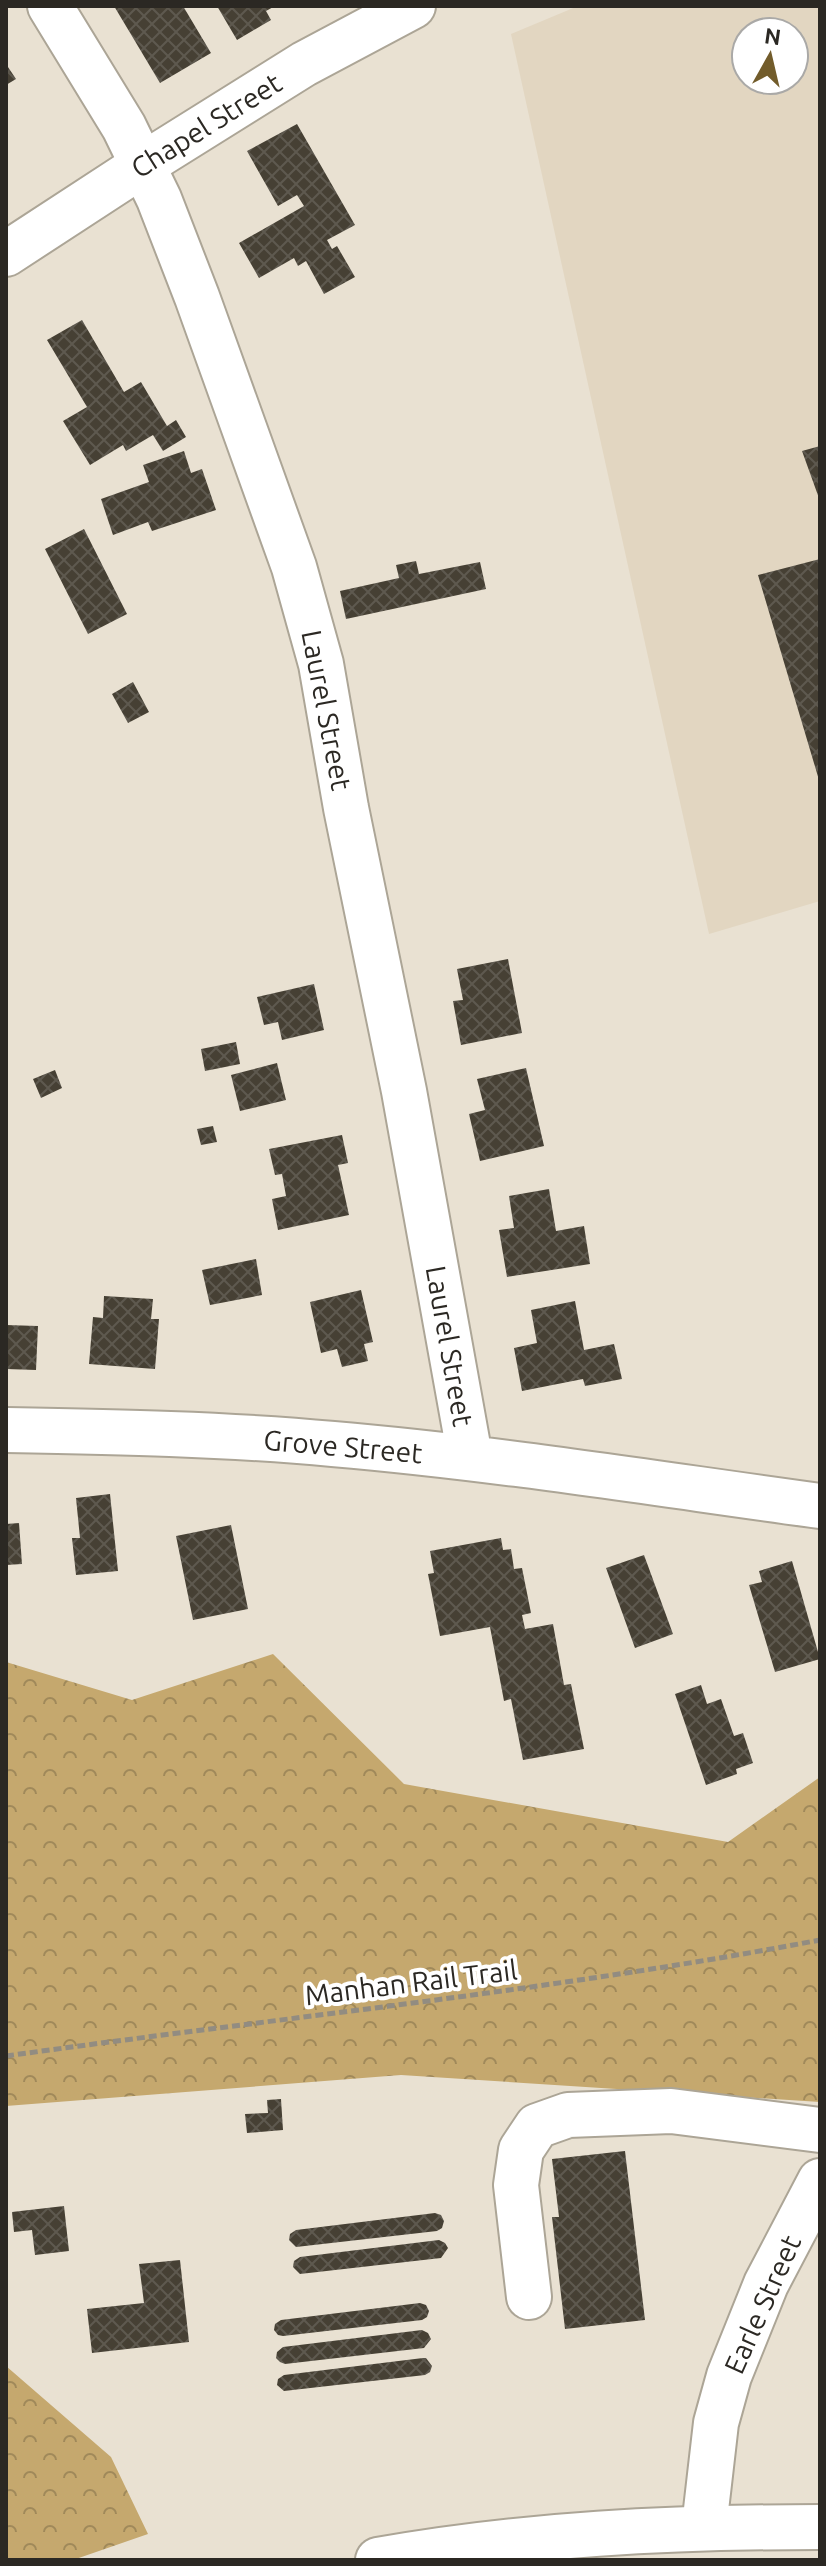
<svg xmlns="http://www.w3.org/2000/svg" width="826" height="2566" viewBox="0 0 826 2566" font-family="Ubuntu,sans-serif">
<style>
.built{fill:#e2d6c1;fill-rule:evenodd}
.forest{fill:url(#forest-crowns)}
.building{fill:url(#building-cross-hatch)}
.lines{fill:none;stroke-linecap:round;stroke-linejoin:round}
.minor-casing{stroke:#aca596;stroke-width:48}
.major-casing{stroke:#aca596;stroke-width:48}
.path{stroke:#928c81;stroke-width:5;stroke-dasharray:8 4;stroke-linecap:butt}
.minor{stroke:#fff;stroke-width:44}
.major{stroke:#fff;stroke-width:44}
.labels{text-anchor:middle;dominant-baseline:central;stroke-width:8;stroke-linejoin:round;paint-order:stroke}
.street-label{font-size:28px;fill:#2b2823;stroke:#fff}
</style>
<defs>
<pattern id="forest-crowns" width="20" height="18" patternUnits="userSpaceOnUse" patternTransform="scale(2)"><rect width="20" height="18" fill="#c5a86e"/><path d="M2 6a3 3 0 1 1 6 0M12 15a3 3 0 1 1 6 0" fill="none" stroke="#a0895a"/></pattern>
<pattern id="building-cross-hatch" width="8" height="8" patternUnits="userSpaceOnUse" patternTransform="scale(2)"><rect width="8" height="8" fill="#464034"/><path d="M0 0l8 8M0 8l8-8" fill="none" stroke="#5e594f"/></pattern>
</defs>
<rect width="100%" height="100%" fill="#e9e1d2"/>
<path class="built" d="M578,6H820V901L709,934L511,34ZM746,32H794V80H746Z"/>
<path class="forest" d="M273,1654L404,1784L728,1842L820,1777V2102L401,2075L6,2106V1662L132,1700Z
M6,2366L111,2457L148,2534L73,2560H6Z"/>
<path class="building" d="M114,6H183L211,53L160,83Z
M217,6H275L266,11L271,20L237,40Z
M6,64L16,79L6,85Z
M297,124L355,225L327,240L332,249L337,246L355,277L324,294L306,261L298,266L294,258L259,278L239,243L304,206L297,195L278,206L247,151Z
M82,320L124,392L141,382L167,426L176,420L186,437L163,451L153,435L126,451L123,445L90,465L63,421L87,407L47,340Z
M820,446V501L802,451Z
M184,451L191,473L202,469L216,510L152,531L148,522L113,535L101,499L149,482L143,465Z
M84,529L127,614L88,634L45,549Z
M820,559V780H819L758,575Z
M416,561L419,574L480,562L486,589L346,619L340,591L399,578L396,565Z
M133,682L149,712L128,723L112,694Z
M508,959L522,1033L461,1045L453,1001L463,1000L457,969Z
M314,984L324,1030L282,1040L278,1022L264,1025L257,997Z
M236,1042L240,1064L205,1071L201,1049Z
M277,1063L286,1100L240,1111L231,1075Z
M526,1068L544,1146L480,1161L469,1114L485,1110L477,1079Z
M55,1070L62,1088L41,1098L33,1079Z
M213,1126L217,1142L201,1145L197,1129Z
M342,1135L348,1163L338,1165L349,1215L278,1230L272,1199L286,1196L282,1174L275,1175L269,1149Z
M549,1189L556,1231L584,1226L590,1264L507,1277L499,1230L514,1228L509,1196Z
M256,1259L262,1295L210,1305L202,1270Z
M361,1290L373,1342L364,1344L368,1361L342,1367L337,1349L321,1353L310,1302Z
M104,1296L153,1299L151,1319H159L155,1369L89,1364L93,1317L103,1318Z
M575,1301L584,1350L614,1344L622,1379L585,1386L583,1379L522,1391L514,1348L537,1343L531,1310Z
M6,1325L38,1326L36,1370L6,1369Z
M110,1494L118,1571L76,1575L72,1538H80L76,1498Z
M19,1523L22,1564L6,1565V1524Z
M231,1525L248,1609L193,1620L176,1536Z
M501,1538L503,1550L511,1549L514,1569L522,1568L531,1613L522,1615L525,1629L553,1624L564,1685L571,1684L584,1749L523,1760L511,1699L504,1701L490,1627L440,1636L428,1574L434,1573L430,1551Z
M644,1555L673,1634L635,1648L606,1568Z
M792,1561L820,1659L775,1672L749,1585L762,1582L759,1571Z
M701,1685L707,1704L721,1699L734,1736L743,1733L753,1763L736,1769L737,1774L706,1785L675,1694Z
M281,2099L283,2130L247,2133L245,2114L268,2113L267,2100Z
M625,2151L645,2320L565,2329L552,2217H559L552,2159Z
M64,2206L69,2251L35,2255L32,2230L14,2232L12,2212Z
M435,2213L441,2215L444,2221L442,2228L437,2231L296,2247L289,2240L290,2234L296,2230Z
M439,2240L445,2243L448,2248L441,2258L300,2274L293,2267L294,2261L300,2257Z
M180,2260L189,2342L92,2353L87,2309L144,2303L139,2264Z
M420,2303L426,2305L429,2311L427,2317L422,2320L283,2336L278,2335L274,2330L275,2324L281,2320Z
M422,2330L428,2333L431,2339L424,2348L285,2364L280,2362L276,2358L277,2352L283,2347Z
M423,2358H426L432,2366L430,2372L425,2375L284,2391L277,2385L278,2379L284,2375Z"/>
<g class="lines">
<g class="minor-casing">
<path id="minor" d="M50,6L124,127L159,199L197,297L294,567L321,664L346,808L404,1091L470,1457
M6,1430C115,1432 225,1434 333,1444C496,1458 658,1484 820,1506
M529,2297L516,2185L521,2150L537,2126L568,2115L671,2111L820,2130
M704,2527L716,2423L729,2376L766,2284L820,2181"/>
</g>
<g class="major-casing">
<path id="major" d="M6,254L144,164L304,64L413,6
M378,2560C524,2534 672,2527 820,2527"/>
</g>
<path class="path" d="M6,2056C277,2018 551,1991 820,1940"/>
<use href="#minor" class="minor"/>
<use href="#major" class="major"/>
</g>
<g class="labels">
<g class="street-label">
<text transform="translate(206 125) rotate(-32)">Chapel Street</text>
<text transform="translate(327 710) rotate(79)">Laurel Street</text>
<text transform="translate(450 1346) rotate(80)">Laurel Street</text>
<text transform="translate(343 1446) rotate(5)">Grove Street</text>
<text transform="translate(411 1982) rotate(-7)">Manhan Rail Trail</text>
<text transform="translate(762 2304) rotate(-66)">Earle Street</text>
</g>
</g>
<rect width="826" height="2566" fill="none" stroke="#2b2823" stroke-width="16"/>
<g transform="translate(770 56) rotate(8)"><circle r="38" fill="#ffffff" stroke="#aaa9a7" stroke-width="2"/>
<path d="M0-6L14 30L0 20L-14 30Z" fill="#725c2b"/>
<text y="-12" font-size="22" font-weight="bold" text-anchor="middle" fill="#2b2823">N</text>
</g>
</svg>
